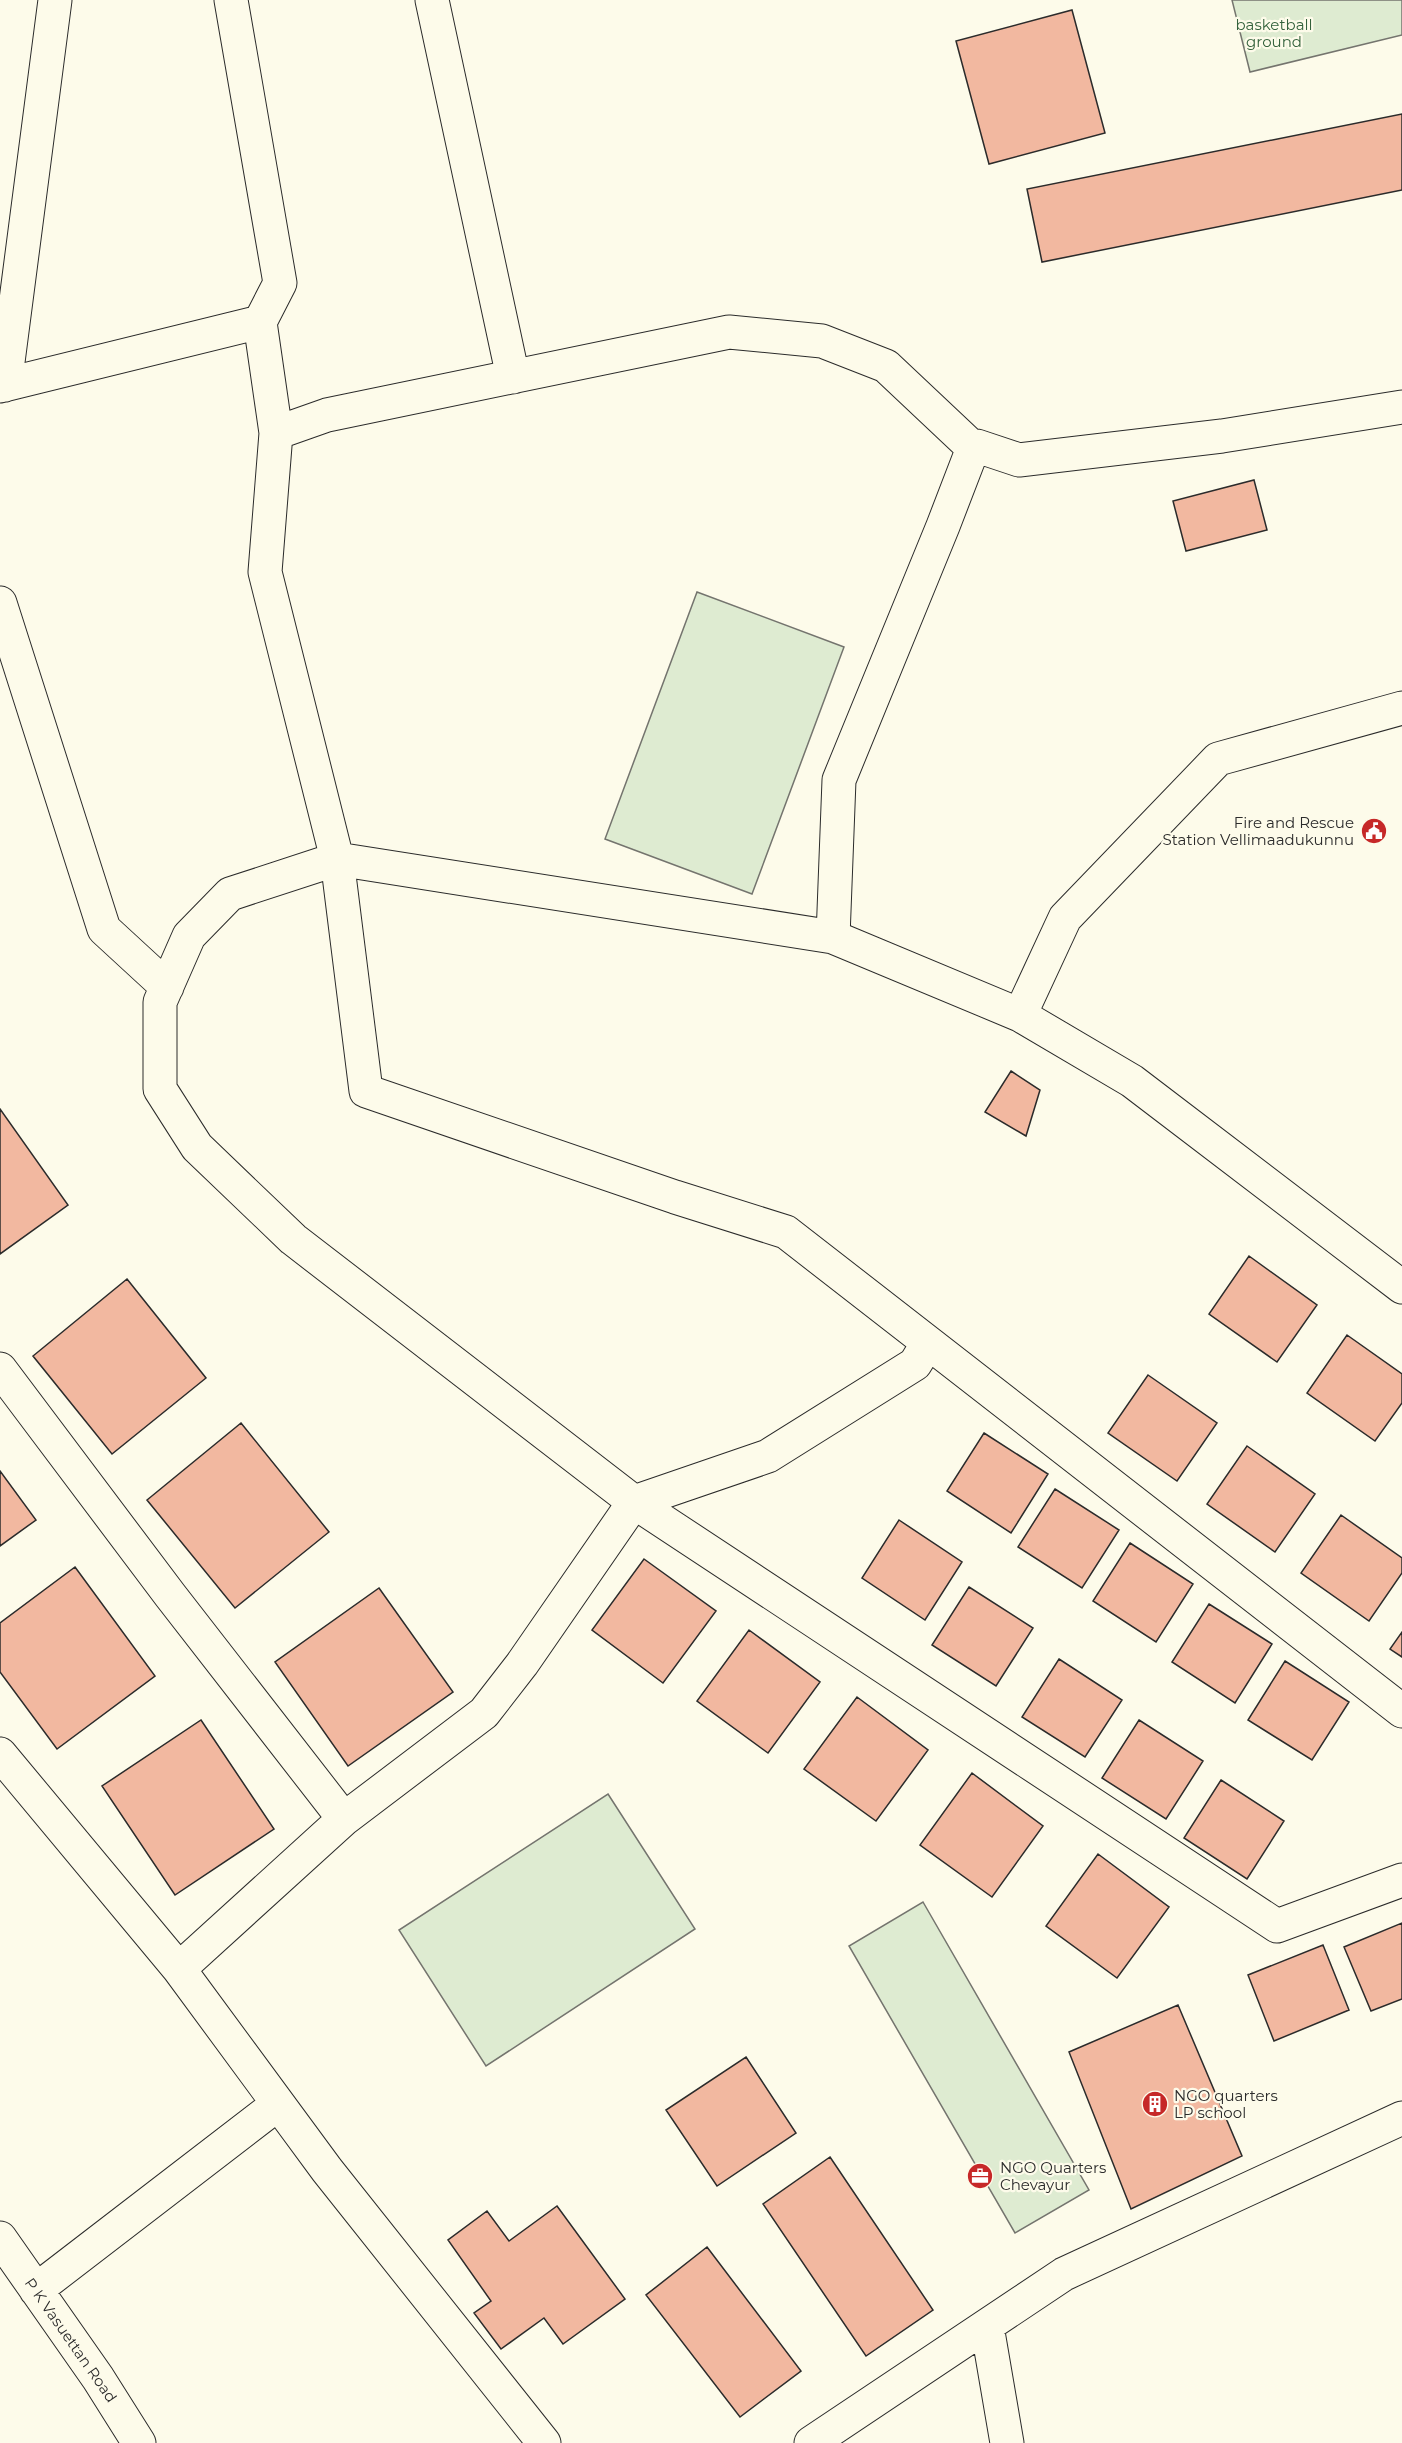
<svg xmlns="http://www.w3.org/2000/svg" width="1402" height="2443" viewBox="0 0 1402 2443" font-family="Montserrat,sans-serif">
<style>
.green{fill:#deebd1;stroke:#74746e;stroke-width:1.5}
.building{fill:#f2b8a0;stroke:#2b2b2b;stroke-width:1.5}
.lines{fill:none;stroke-linecap:round;stroke-linejoin:round}
.minor-casing{stroke:#2b2b2b;stroke-width:35}
.minor{stroke:#fdfbea;stroke-width:33}
.labels{text-anchor:middle;dominant-baseline:central;stroke-width:4.5;stroke-linejoin:round;paint-order:stroke}
.park-label{font-size:15px;fill:#34623c;stroke:#fdfbea}
.poi-label{font-size:15px;fill:#2b2b2b;stroke:#fdfbea;text-anchor:start}
.street-label{font-size:15px;fill:#2b2b2b;stroke:#fdfbea}
</style>
<rect width="100%" height="100%" fill="#fdfbea"/>
<path class="green" d="M1232,0H1402V35L1250,72Z
M697,592L844,647L752,894L605,839Z
M608,1794L695,1929L486,2066L399,1930Z
M923,1902L1089,2190L1015,2233L849,1946Z"/>
<path class="building" d="M1072,10L1105,133L989,164L956,41Z
M1402,114V190L1042,262L1027,189Z
M1254,480L1267,530L1186,551L1173,501Z
M1011,1071L1040,1090L1026,1136L985,1112Z
M0,1109L68,1205L0,1254Z
M1249,1256L1317,1305L1277,1362L1209,1314Z
M127,1279L206,1378L112,1454L33,1356Z
M1347,1335L1402,1374V1403L1375,1441L1307,1393Z
M1148,1375L1217,1423L1177,1481L1108,1433Z
M241,1423L329,1532L235,1608L147,1500Z
M984,1433L1048,1474L1011,1533L947,1491Z
M1247,1446L1315,1494L1275,1552L1207,1504Z
M0,1471L36,1520L0,1546Z
M1055,1489L1119,1530L1082,1588L1018,1547Z
M1341,1515L1402,1558V1573L1369,1621L1301,1573Z
M899,1520L962,1562L925,1620L862,1578Z
M1130,1543L1193,1584L1156,1642L1093,1601Z
M644,1559L716,1611L663,1683L592,1630Z
M75,1567L155,1676L57,1749L0,1672V1623Z
M969,1587L1033,1628L996,1686L932,1645Z
M379,1588L453,1692L348,1766L275,1662Z
M1209,1604L1272,1644L1235,1703L1172,1662Z
M749,1630L820,1682L768,1753L697,1701Z
M1402,1632V1657L1390,1649Z
M1059,1659L1122,1700L1085,1757L1022,1717Z
M1285,1661L1349,1702L1312,1760L1248,1720Z
M857,1697L928,1750L876,1821L804,1769Z
M201,1720L274,1829L175,1895L102,1786Z
M1139,1720L1203,1761L1166,1819L1102,1778Z
M972,1773L1043,1826L992,1897L920,1845Z
M1221,1780L1284,1821L1247,1879L1184,1838Z
M1098,1854L1169,1907L1117,1978L1046,1926Z
M1402,1923V1999L1371,2011L1344,1947Z
M1323,1945L1349,2010L1274,2041L1248,1975Z
M1178,2005L1242,2156L1131,2209L1069,2052Z
M746,2057L796,2133L717,2186L666,2110Z
M830,2157L933,2310L866,2356L763,2204Z
M557,2206L625,2299L563,2344L544,2318L501,2349L474,2313L491,2301L448,2240L487,2211L509,2241Z
M707,2247L801,2371L740,2417L646,2295Z"/>
<g class="lines">
<g class="minor-casing">
<path id="minor" d="M432,0L513,377
M5,385L55,0
M0,386L260,322L280,283L231,0
M276,433L327,415L729,332L822,341L886,366L973,448L943,526L839,780L833,937L1020,1015L1132,1081L1402,1287
M973,448L977,446L1019,460L1222,436L1402,407
M0,603L104,929L167,987
M833,937L337,859L366,1091L675,1197L786,1232L1402,1711
M1020,1015L1065,918L1218,759L1402,708
M0,1369L170,1595L344,1819
M634,1502L1277,1926L1402,1880
M634,1502L768,1456L915,1364L928,1343
M0,1754L179,1969L327,2170L544,2443
M179,1969L344,1819L484,1713L522,1664L634,1502L293,1239L197,1147L160,1089V1002L189,936L230,894L337,859L265,572L276,433L260,322
M0,2238L98,2378L139,2443
M36,2290L278,2104
M987,2326L1007,2443
M811,2443L1064,2274L1402,2118"/>
</g>
<use href="#minor" class="minor"/>
</g>
<defs>
<g id="civic-disc" transform="scale(1.35)"><circle r="9.5" fill="#c62828" stroke="#fdfbea"/><path d="M-.6-6.5H3V-4.5H.6V-3L4-1V1h2V6H-6V1h2V-1L-.6-3ZM-1.2 2.5V6h2.4V2.5Z" fill="#fff"/></g>
<g id="building-disc" transform="scale(1.35)"><circle r="9.5" fill="#c62828" stroke="#fdfbea"/><path d="M-4-6H4V6H1V3H-1V6H-4ZM-2.5-4.3h1.7v1.8h-1.7ZM.8-4.3h1.7v1.8H.8ZM-2.5-1h1.7V.8h-1.7ZM.8-1h1.7V.8H.8Z" fill="#fff"/></g>
<g id="office-disc" transform="scale(1.35)"><circle r="9.5" fill="#c62828" stroke="#fdfbea"/><path d="M-6-3h4V-5.5h4V-3h4V5H-6ZM-1-4.5V-3h2v-1.5ZM-6 0V1H6V0Z" fill="#fff"/></g>
</defs>
<g fill-rule="evenodd">
<use href="#civic-disc" x="1374" y="831"/>
<use href="#building-disc" x="1155" y="2104"/>
<use href="#office-disc" x="980" y="2176"/>
</g>
<g class="labels">
<g class="park-label">
<text x="1274" y="24">basketball<tspan x="1274" dy="17">ground</tspan></text>
</g>
<g class="poi-label">
<text x="1354" y="822" text-anchor="end">Fire and Rescue<tspan x="1354" dy="17">Station Vellimaadukunnu</tspan></text>
<text x="1174" y="2095">NGO quarters<tspan x="1174" dy="17">LP school</tspan></text>
<text x="1000" y="2167">NGO Quarters<tspan x="1000" dy="17">Chevayur</tspan></text>
</g>
<g class="street-label">
<text transform="translate(71 2340) rotate(55)">P K Vasuettan Road</text>
</g>
</g>
</svg>
